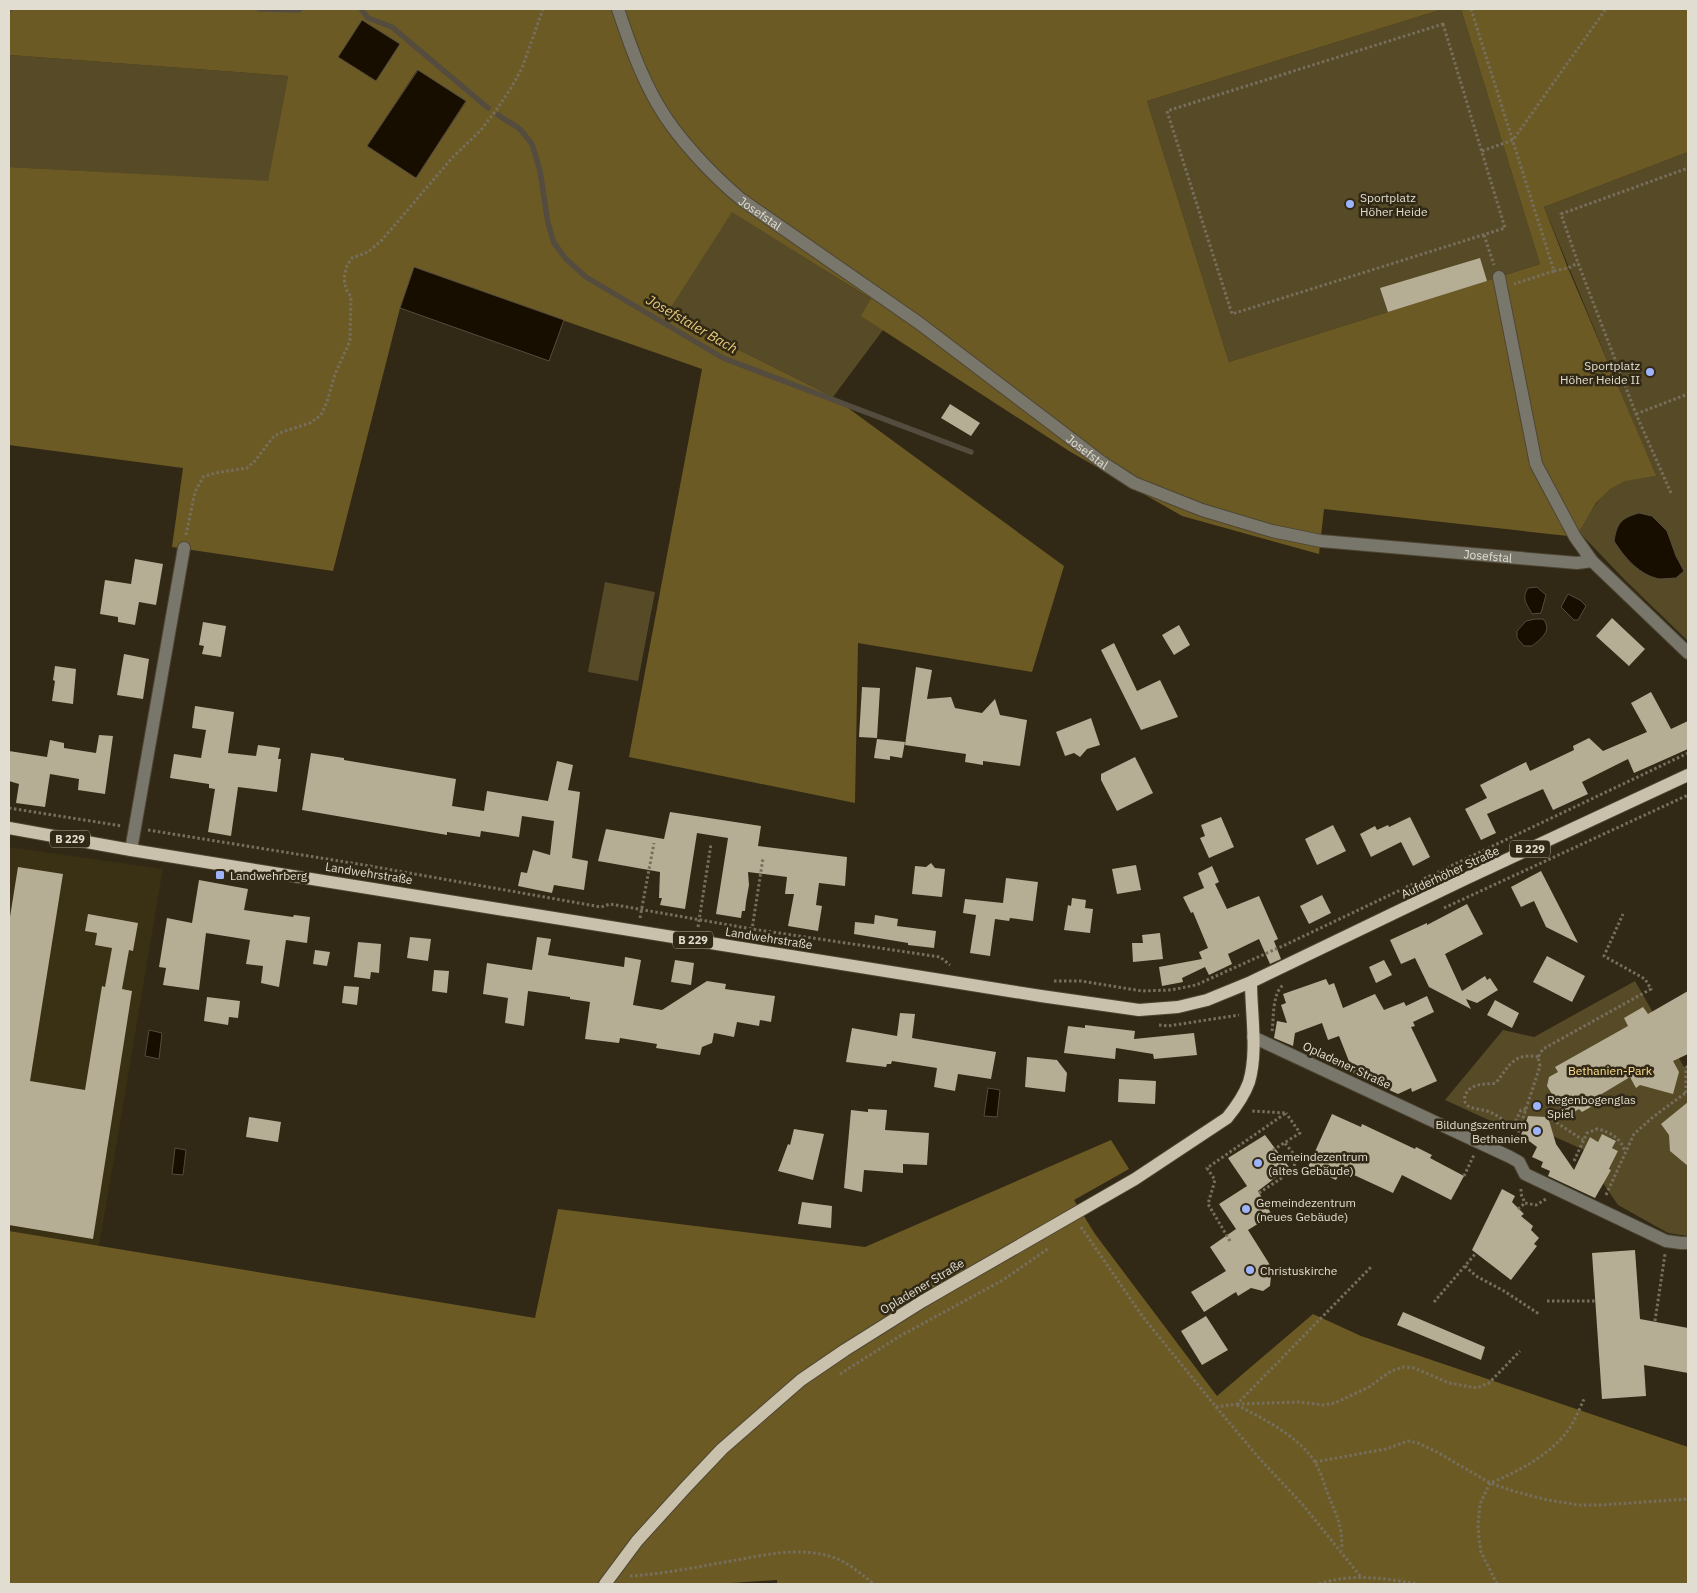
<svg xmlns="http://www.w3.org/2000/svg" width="1697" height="1593" viewBox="0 0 1697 1593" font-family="'IBM Plex Sans',sans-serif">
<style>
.built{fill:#3a3014}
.green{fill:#574b27}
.forest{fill:#6c5a25;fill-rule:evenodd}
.water{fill:#170e00;stroke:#544c3e}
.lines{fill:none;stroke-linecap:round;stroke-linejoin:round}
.stream{stroke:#544c3e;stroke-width:5.5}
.building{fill:#b6ad95}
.minor-casing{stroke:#4d4633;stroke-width:14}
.major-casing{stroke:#4d4633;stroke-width:14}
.path{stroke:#766f5e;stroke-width:3;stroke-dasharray:2.5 2.5;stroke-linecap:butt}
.minor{stroke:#79766b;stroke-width:12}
.major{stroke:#c9c1ac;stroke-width:12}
.poi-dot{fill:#9db4fd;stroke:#312915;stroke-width:2}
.labels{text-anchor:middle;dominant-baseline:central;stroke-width:5;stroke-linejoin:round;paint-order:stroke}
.shield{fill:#312915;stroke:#aca798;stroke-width:1}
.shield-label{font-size:11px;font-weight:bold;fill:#e1ddd0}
.poi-label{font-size:12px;fill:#e1ddd0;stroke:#312915;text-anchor:start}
.street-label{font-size:12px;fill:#e1ddd0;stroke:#312915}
.park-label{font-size:12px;fill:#fde08f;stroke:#312915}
.water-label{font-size:14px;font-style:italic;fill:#e7cb7a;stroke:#312915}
</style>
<rect width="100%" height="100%" fill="#312915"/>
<path class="built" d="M9,847L163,869L99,1247L9,1231Z"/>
<path class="green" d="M1443,9H1461L1540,264L1229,362L1147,101Z
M9,55L288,76L268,182L9,167Z
M1688,152V641L1626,581L1579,532C1590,513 1602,489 1624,481C1634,478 1645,478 1655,476L1544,207Z
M732,211L872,300L883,330L833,397L667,314Z
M605,582L655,592L638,681L588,672Z
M1635,981L1684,1067L1688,1065V1236L1668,1233L1618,1205L1603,1183L1618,1151L1612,1148L1616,1141L1602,1134L1598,1142L1590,1137L1584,1150L1553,1136L1548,1117L1528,1116L1515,1132L1445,1100L1503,1030L1534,1037Z"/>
<path class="forest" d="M9,9H1443L1147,101L1229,362L1540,264L1461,9H1688V152L1544,207L1568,268L1656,476L1625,481L1610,489L1596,503L1579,532L1568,536L1324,509L1319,554L1182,516L1069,451L861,316L871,299L732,212L667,314L833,397L1064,566L1032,672L858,643L855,803L629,757L702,369L414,268L400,308L333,571L172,547L183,468L9,445V167L268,181L288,76L9,55ZM417,70L466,102L416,178L367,146Z
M1111,1140L1129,1169L1074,1200L1095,1234L1217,1396L1313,1314L1361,1336L1688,1447V1584H777V1580L716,1584H9V1231L535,1318L558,1209L865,1247Z"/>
<path class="water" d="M362,20L400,44L376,81L338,57Z
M418,70L466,101L416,178L367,146Z
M414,267L564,320L549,361L400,308Z
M1639,513L1652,516L1667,531L1676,556L1684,571L1676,578C1671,578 1665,579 1660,579C1640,576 1624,557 1614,541C1617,523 1621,518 1639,513Z
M1537,587L1546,595L1541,613L1532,614C1527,604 1521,599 1528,588Z
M1568,594L1580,600L1586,606L1578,620H1574L1561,607Z
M1535,619H1543C1553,630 1541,639 1532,646H1524L1517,638V631L1526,621Z
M149,1030L162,1033L159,1059L145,1056Z
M988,1088L1000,1090L997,1117L984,1116Z
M175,1148L186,1150L183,1175L172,1174Z"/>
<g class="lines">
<path class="stream" d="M259,9L299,10L300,9
M361,9L368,18L392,27L488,108
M9,10L10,9
M498,115L520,129L532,144L540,171L548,223L554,243L566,259L586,277L723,358L971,452"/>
</g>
<path class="building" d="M1480,258L1487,281L1388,312L1380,288Z
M950,404L980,423L971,436L941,418Z
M135,559L163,564L156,605L139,602L135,625L118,622V617L100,614L105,580L131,584Z
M1612,618L1645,649L1629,666L1596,636Z
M203,622L226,626L221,657L202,654L204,646L199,645Z
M1179,625L1190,645L1174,655L1162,635Z
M1114,643L1137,691L1160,680L1178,717L1141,730L1101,650Z
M124,654L149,659L143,699L117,695Z
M55,666L76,669L73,704L52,701L55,681L53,680Z
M916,667L932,670L927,699L951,697L955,708L982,713L995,699L1000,715L1027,720L1020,766L983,761V765L965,762L966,754L905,745Z
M862,687L880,688L877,738L859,737Z
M1651,692L1671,729L1688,721V749L1634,773L1628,759L1582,782L1588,794L1553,810L1543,789L1487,814L1496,833L1481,840L1465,809L1487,798L1480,785L1526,762L1530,771L1574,750L1573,746L1589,738L1603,751L1647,732L1631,703Z
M195,706L234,712L228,753L256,756L258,745L280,748L278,759H281L277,792L238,787L231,836L208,832L215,789L209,788V784L170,778L174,754L201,758L206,730L192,728Z
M1091,718L1100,745L1087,749L1080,757L1074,753L1065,756L1056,732Z
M99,735L113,736L105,794L78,790L79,779L50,774L45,807L16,803L19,784L9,781V751L47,757L50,740L64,743V748L96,753Z
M877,739L905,742L902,758L890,756V760L874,758Z
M311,753L344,758V760L456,779L452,806L484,811L487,791L548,801L557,761L573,765L568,790L580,792L572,858L588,861L584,890L554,885L552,893L518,886L521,872L527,873L533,850L550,855L554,821L522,816L519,837L481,831L480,837L447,832V835L302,810Z
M1135,757L1153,793L1117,811L1101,780V774Z
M670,812L761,826L758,846L847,857L845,886L819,883L816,905L822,906L818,931L788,926L794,894H785L787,877L748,872L749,885L746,902L745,911H742L741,918L716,914L728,838L697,833L685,909L660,905L662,898H659L660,872L598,861L606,829L664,839Z
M1221,817L1234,847L1209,858L1200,838L1205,836L1201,825Z
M1410,817L1430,857L1413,866L1401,842L1371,857L1360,834L1375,826L1377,830L1388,825L1389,827Z
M1333,825L1346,851L1317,865L1305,839Z
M931,863L935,868L945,869L942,897L912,894L915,866L926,867Z
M1136,865L1141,890L1117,894L1112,869Z
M1212,866L1219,882L1215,884L1227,909L1259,896L1278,939L1274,941L1281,959L1270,964L1259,939L1228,954L1232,964L1209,975L1205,967L1182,978L1183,982L1162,986L1159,967L1202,959L1199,952L1208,948L1193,912L1191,913L1183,897L1204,888L1198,873Z
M18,867L63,874L30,1081L85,1090L102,986L105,987L112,948L95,945L97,933L85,931L88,914L138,923L133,951L129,950L122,989L132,991L93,1239L9,1225V923Z
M1541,871L1578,943L1546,927L1534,901L1521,907L1511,887Z
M1006,878L1038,882L1033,921L1010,918L1009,921L995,919L990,956L970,953L976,915L963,913L965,899L1003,903Z
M199,880L248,889L244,910L293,917L294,915L310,917L307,943L286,940L279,987L261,983L263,966L246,964L250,940L206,933L199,990L163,985L166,968L159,967L167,918L192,923Z
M1322,895L1331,913L1309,924L1300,906Z
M1072,898L1086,900L1085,908L1093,909L1090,933L1064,930L1068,905L1071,906Z
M1467,904L1483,934L1445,954L1462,991L1485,976L1487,980L1490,978L1498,990L1477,1003L1466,999L1471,1009L1429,987L1415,958L1401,964L1390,940L1427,923V925Z
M875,915L898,919L897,926L936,931L934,948L908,945V943L854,934L855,922L874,924Z
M1160,933L1163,959L1133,962L1132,943H1143L1142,935Z
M410,937L431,939L428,961L407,958Z
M537,937L551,939L548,955L624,967L625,957L641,960L633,1005L662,1010L707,981L726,984L725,989L775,996L771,1022L760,1020L759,1026L737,1022L734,1037L714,1033L712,1043L702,1047L700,1055L656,1048L657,1044L620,1038L619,1043L585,1039L590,1002L570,999V997L528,991L524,1026L505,1023L508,998L483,994L487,963L532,970Z
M358,942L381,944L379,973L371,972L370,979L354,977Z
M315,950L330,952L327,966L313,964Z
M1547,956L1585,976L1572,1002L1533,982Z
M675,960L694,963L691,985L671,982Z
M1384,960L1392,975L1376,983L1369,967Z
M434,970L449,971L447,993L432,991Z
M1326,979L1329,985L1334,983L1343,1008L1375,994L1384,1010L1404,1002L1406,1006L1427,996L1434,1012L1413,1022L1415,1026L1411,1027L1437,1081L1412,1092L1411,1088L1398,1094L1354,1074L1339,1036L1328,1040L1322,1023L1295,1033L1293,1046L1274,1038L1277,1021L1287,1023L1281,1005L1286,1003L1283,994Z
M344,986L359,987L357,1005L342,1003Z
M1688,991V1054L1673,1061L1679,1072L1673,1094L1640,1085L1636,1088L1630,1077L1600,1095L1603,1100L1582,1112L1579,1109L1566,1117L1547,1086L1549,1077L1558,1072L1555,1067L1628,1026L1624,1018L1643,1007L1648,1014Z
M207,997L240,1001L238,1018L229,1017L228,1025L204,1021Z
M1495,1000L1519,1013L1512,1028L1487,1015Z
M900,1013L915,1014L912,1038L996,1052L991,1079L958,1074L955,1091L934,1087L937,1068L892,1061L891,1064H887L886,1067L846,1062L852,1028L897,1036Z
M1085,1025L1135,1031L1134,1039L1194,1033L1197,1055L1154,1059L1153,1054L1116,1048L1115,1059L1064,1053L1068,1026L1085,1028Z
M1027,1057L1057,1060L1067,1073L1065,1092L1025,1087Z
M1119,1079L1156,1081L1155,1104L1118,1102Z
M1688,1102V1166L1670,1151L1669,1135L1661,1124Z
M868,1109L887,1110L885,1130L929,1133L927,1165L903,1164V1173L864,1170L862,1192L844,1188L851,1110L868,1112Z
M1332,1114L1361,1127L1362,1124L1415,1149L1416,1147L1432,1155L1430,1158L1464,1176L1451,1200L1402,1175L1393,1193L1341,1169L1336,1180L1308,1167Z
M1528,1116L1548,1117L1556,1144L1574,1170L1590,1137L1598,1142L1602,1134L1616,1141L1612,1148L1618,1151L1609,1169L1611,1170L1595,1198L1548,1176L1550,1171L1541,1167L1543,1162L1532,1157L1537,1147L1521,1135Z
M249,1117L281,1122L278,1142L246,1137Z
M794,1129L824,1134L813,1180L778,1171L788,1144L790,1145Z
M1265,1135L1289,1167L1258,1191L1272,1215L1248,1230L1275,1273L1271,1276L1270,1286L1263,1291L1251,1288L1238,1296L1236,1292L1204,1312L1191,1292L1226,1271L1210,1247L1236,1229L1219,1204L1247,1186L1228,1158Z
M1502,1189L1515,1196L1512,1202L1524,1214L1521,1216L1533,1226L1531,1230L1539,1238L1534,1244L1537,1246L1511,1280L1472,1250Z
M802,1202L832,1206L831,1228L798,1224Z
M1635,1250L1640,1319L1688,1328V1373L1644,1365L1646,1396L1602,1399L1592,1253Z
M1403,1312L1485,1347L1481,1360L1397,1325Z
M1206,1316L1228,1350L1202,1365L1181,1331Z"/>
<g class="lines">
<g class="minor-casing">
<g id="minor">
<path id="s1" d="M618,9C629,42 640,74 658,105C677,138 712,175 742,200L919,323L1103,463L1134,483L1202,510L1272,531L1321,541L1577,563L1592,561"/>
<path d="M1499,277L1536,464L1575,537L1592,561L1688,653"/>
<path d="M131,850L184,548"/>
<path d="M1253,1037L1510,1157L1519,1162L1525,1174L1666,1241L1681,1243H1688"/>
</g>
</g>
<g class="major-casing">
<path id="major" d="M9,828L131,850L1041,996L1139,1010L1178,1007L1207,1000L1251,982L1465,879L1688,775
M605,1584L637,1541L686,1487L722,1449L801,1380L845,1350L923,1301L1135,1179L1227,1118C1236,1107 1244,1096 1249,1082C1258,1052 1251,1013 1251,982"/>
</g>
<path class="path" d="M1471,9L1554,271L1514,284
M1443,24L1505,228L1232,314L1167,111Z
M1482,151L1513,140L1606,9
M1484,235L1494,265
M1554,271L1568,268L1578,263
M1636,414L1688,394
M1671,493L1636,414L1578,263L1561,214L1688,168
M186,535L195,492L203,477L215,473L247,468L255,461L274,436L282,432L310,423L321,415L327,402L335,374L350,341L351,297L346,289L344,278L347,265L352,258L368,252L382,240L452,158L481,130L497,109L511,88L522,68L543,9
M9,808L122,826
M148,830L364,865L601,907L610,904L752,929L940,957L950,965
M1444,908L1688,795
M640,918L654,843
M698,927L711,844
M751,936L763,858
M1054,981H1081L1142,991L1171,990L1196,985L1287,944L1688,753
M1159,1025L1168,1026L1239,1015
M1272,1031C1274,1018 1272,994 1283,985
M1686,1093V1069L1688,1065
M1526,1109L1521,1110L1514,1124L1511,1125C1503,1120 1496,1114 1487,1111C1477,1108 1462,1110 1465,1095C1472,1082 1484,1085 1496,1083C1508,1067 1514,1052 1538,1057
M1548,1117L1583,1140
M1515,1142L1540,1066L1538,1057L1543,1049L1651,989L1645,979L1604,956L1623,914
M1273,1150L1300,1133L1286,1113
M1574,1161L1587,1133L1597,1129C1611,1132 1620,1138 1625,1151
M1464,1176L1474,1155
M1521,1189V1194L1525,1203L1536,1205L1546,1199
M1259,1193L1292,1171L1297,1158L1284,1142
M1606,1195L1634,1134L1653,1117L1688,1091
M1518,1209L1525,1203
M1081,1227L1143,1317L1216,1407L1259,1458L1303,1505L1361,1577
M1230,1241L1208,1204L1215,1180L1207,1168L1286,1113L1252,1111
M1465,1266L1476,1276L1504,1291L1539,1314
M1547,1301H1595
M1434,1302L1476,1253
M1655,1321L1665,1254
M840,1374L900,1336L1003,1280L1049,1248
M1237,1404L1299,1402L1323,1405L1335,1403L1369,1387L1391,1371L1404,1367L1414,1368L1449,1383L1477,1388L1489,1383L1520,1351
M1237,1405C1262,1418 1302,1438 1316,1464C1321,1473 1324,1483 1327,1492C1337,1517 1342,1523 1342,1550
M1216,1407L1237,1404L1372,1266
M1315,1462L1386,1449L1408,1441L1418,1443L1437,1452L1490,1483L1513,1491L1548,1500L1579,1505H1601L1688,1499
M630,1576C666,1574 701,1566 737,1560C768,1554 801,1547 832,1557C848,1562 861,1574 874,1584
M1319,1584C1352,1573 1383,1578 1417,1584
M1497,1584L1481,1552L1479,1539L1478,1525L1480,1504L1490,1483C1516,1473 1549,1455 1566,1433C1574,1423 1579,1410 1584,1399"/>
<use href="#minor" class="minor"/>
<use href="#major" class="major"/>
</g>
<g class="poi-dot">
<circle cx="1350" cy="204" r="5"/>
<circle cx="1650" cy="372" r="5"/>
<rect x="215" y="870" width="10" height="10" rx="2.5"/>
<circle cx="1537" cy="1106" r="5"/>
<circle cx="1537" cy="1131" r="5"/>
<circle cx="1258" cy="1163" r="5"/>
<circle cx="1246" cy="1209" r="5"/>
<circle cx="1250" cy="1270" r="5"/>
</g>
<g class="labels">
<g class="shield">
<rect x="50" y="830.5" width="40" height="17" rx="4"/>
<rect x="1510" y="840.5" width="40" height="17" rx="4"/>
<rect x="673" y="931.5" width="40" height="17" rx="4"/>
</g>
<g class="shield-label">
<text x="70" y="839">B 229</text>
<text x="1530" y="849">B 229</text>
<text x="693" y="940">B 229</text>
</g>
<g class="poi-label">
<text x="1360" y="197">Sportplatz<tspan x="1360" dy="14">Höher Heide</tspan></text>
<text x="1640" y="365" text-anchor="end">Sportplatz<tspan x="1640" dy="14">Höher Heide II</tspan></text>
<text x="230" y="875">Landwehrberg</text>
<text x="1547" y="1099">Regenbogenglas<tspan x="1547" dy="14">Spiel</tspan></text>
<text x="1527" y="1124" text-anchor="end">Bildungszentrum<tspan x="1527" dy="14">Bethanien</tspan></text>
<text x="1268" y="1156">Gemeindezentrum<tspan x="1268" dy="14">(altes Gebäude)</tspan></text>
<text x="1256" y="1202">Gemeindezentrum<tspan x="1256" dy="14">(neues Gebäude)</tspan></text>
<text x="1260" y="1270">Christuskirche</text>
</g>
<g class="street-label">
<text stroke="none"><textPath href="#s1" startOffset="254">Josefstal</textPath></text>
<text stroke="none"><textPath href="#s1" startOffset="659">Josefstal</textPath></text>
<text stroke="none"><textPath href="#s1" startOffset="1079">Josefstal</textPath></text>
<text transform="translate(1450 872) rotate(-25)">Aufderhöher Straße</text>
<text transform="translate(369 873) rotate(9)">Landwehrstraße</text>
<text transform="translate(769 938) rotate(9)">Landwehrstraße</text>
<text transform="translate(1347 1065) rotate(25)">Opladener Straße</text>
<text transform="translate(922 1286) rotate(-31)">Opladener Straße</text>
</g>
<g class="park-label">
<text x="1610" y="1070">Bethanien-Park</text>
</g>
<g class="water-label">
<text transform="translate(692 324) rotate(30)">Josefstaler Bach</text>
</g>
</g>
<rect width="1697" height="1593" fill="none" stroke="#e1ddd0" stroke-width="20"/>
</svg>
